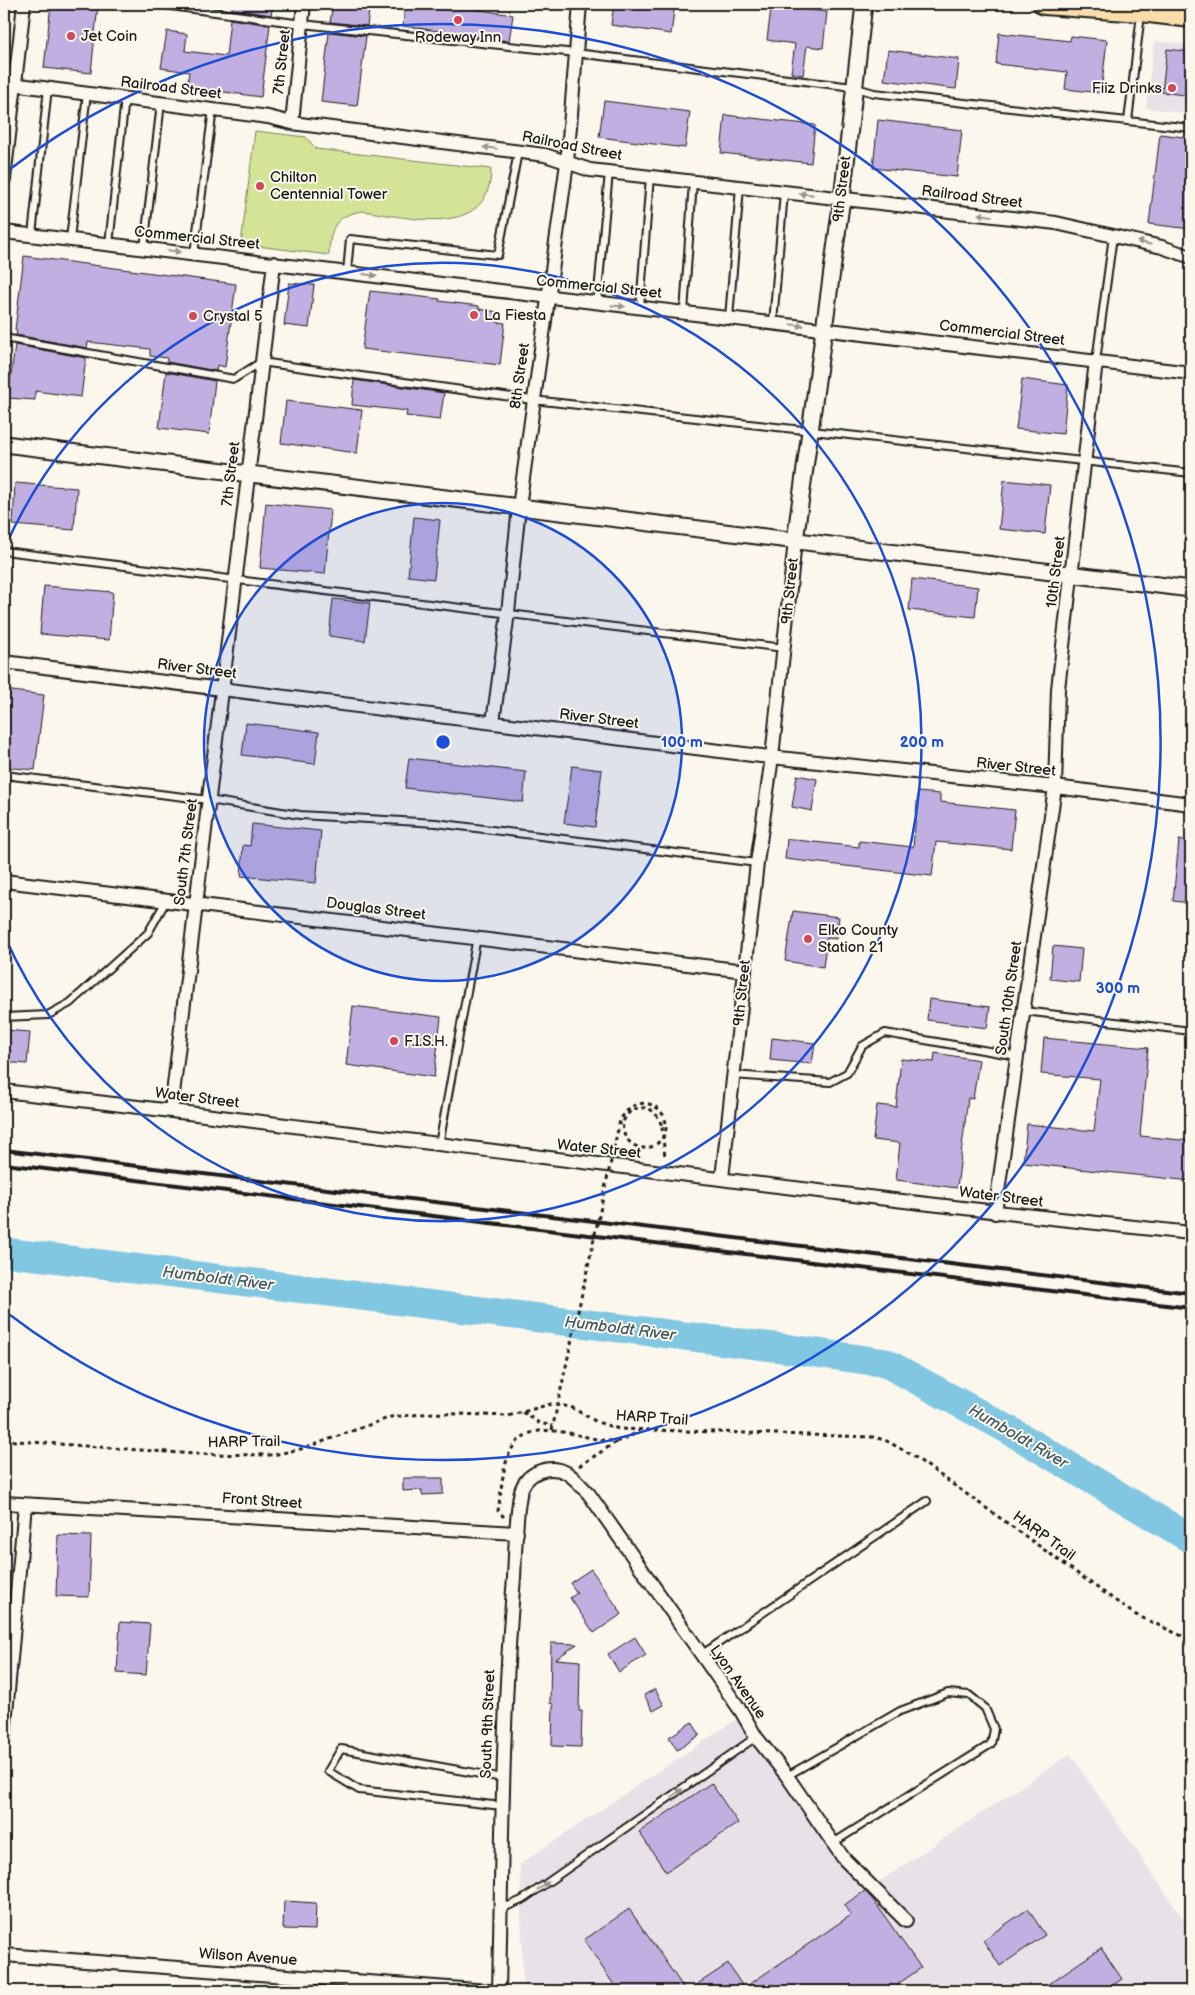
<svg xmlns="http://www.w3.org/2000/svg" width="1195" height="1995" viewBox="0 0 1195 1995" font-family="'Balsamiq Sans',sans-serif">
<style>
.built{fill:#e9e1e8}
.green{fill:#d3e497;stroke:#78805a}
.lines{fill:none;stroke-linecap:round;stroke-linejoin:round}
.river{stroke:#81c7e2;stroke-width:29}
.building{fill:#c0afe0;stroke:#1c1c1c}
.service-casing{stroke:#1c1c1c;stroke-width:10}
.minor-casing{stroke:#1c1c1c;stroke-width:16}
.tertiary-casing{stroke:#1c1c1c;stroke-width:19}
.primary-casing{stroke:#1c1c1c;stroke-width:24}
.path{stroke:#1c1c1c;stroke-width:3;stroke-dasharray:4 4;stroke-linecap:butt}
.service{stroke:#fbf7ec;stroke-width:6}
.minor{stroke:#fbf7ec;stroke-width:12}
.tertiary{stroke:#fbf7ec;stroke-width:15}
.primary{stroke:#faddab;stroke-width:20}
.rail{stroke:#1c1c1c;stroke-width:4}
.path-bridge{stroke:#1c1c1c;stroke-width:3;stroke-dasharray:4 4;stroke-linecap:butt}
.oneway{fill:#97948e}
.ring{fill:none;stroke:#1d4ed8;stroke-width:2.5}
.poi-dot{fill:#d1495b;stroke:#fbf7ec;stroke-width:2}
.labels{text-anchor:middle;dominant-baseline:central;stroke-width:4;stroke-linejoin:round;paint-order:stroke}
.poi-label{font-size:15px;fill:#1c1c1c;stroke:#fbf7ec;text-anchor:start}
.street-label{font-size:15px;fill:#1c1c1c;stroke:#fbf7ec}
.water-label{font-size:16px;font-style:italic;fill:#3f5861;stroke:#fbf7ec}
.centre{fill:#1d4ed8;stroke:#fbf7ec;stroke-width:2.5}
.ring-label{font-size:15px;text-anchor:middle;font-weight:bold;fill:#1d4ed8;stroke:#fbf7ec;stroke-width:4;stroke-linejoin:round;paint-order:stroke}
</style>
<rect width="100%" height="100%" fill="#fbf7ec"/>
<filter id="ink" filterUnits="userSpaceOnUse"><feTurbulence type="fractalNoise" baseFrequency=".02" numOctaves="2"/><feDisplacementMap in="SourceGraphic" scale="10" xChannelSelector="R" yChannelSelector="G"/><feConvolveMatrix kernelMatrix="1 2 1 2 8 2 1 2 1" color-interpolation-filters="sRGB"/></filter>
<g filter="url(#ink)">
<path class="built" d="M1154,41L1191,45V114L1146,108Z
M737,1719L866,1887L882,1880L1070,1754L1191,1930V1991H523L520,1864Z"/>
<path class="green" d="M255,131L306,137L316,149L491,169C491,241 406,217 363,211C334,215 330,229 329,255L241,244Z"/>
<g class="lines">
<path class="river" d="M4,1252L790,1349L886,1363L1009,1430L1191,1539"/>
</g>
<path class="building" d="M51,4H98L91,73L44,68Z
M232,4H273L271,15L232,9Z
M333,4H370L367,26L330,22Z
M405,4H441L513,15L509,41L403,26Z
M614,4H675L671,34L611,25Z
M786,7L827,12L823,48L807,46L803,75L791,73L795,44L767,40L771,8L786,9Z
M230,19L270,25L261,97L187,87L189,72L161,68L167,31L187,34L185,51L226,56Z
M329,32L366,36L357,106L321,102Z
M999,33L1070,41L1071,36L1107,40L1101,93L1065,89L1067,72L996,64Z
M1167,49L1191,52V96L1162,92Z
M888,50L959,59L956,89L884,80Z
M604,101L690,112L685,148L599,137Z
M725,115L815,125L811,163L721,153Z
M878,120L962,130L957,177L873,168Z
M1160,134L1191,138V229L1149,224Z
M24,256L236,284L225,367L217,365L216,371L167,362V358L150,356V349L88,342L87,348L16,335L17,330H15Z
M289,283L314,285L309,328L284,325Z
M370,291L440,299L439,301L479,306V309L498,312L497,322L505,323L500,365L362,349Z
M15,345L86,358L81,397L35,391V400L8,398Z
M166,372L215,381L209,434L159,428Z
M1022,379L1068,385L1063,434L1016,429Z
M354,380L444,393L440,420L406,416L407,411L352,405Z
M286,401L362,410L357,453L281,443Z
M1004,480L1050,485L1045,534L999,529Z
M15,483L77,488L74,530L13,525Z
M266,503L331,510L325,574L260,568Z
M414,517L440,520L434,579L408,576Z
M912,579L978,587L975,617L909,610Z
M44,586L113,592L109,640L40,634Z
M333,599L370,603L365,641L329,636Z
M4,690L44,695L35,770L4,767Z
M246,723L319,732L315,764L242,755Z
M409,758L526,772L523,802L405,788Z
M572,766L602,770L595,827L564,823Z
M797,775L817,779L812,811L792,807Z
M918,792L940,794V802L1015,810L1011,849L936,842L932,876L785,859L787,839L859,847V841L913,847Z
M252,824L321,831L316,883L241,876L243,845L250,846Z
M1179,840L1191,842V903L1173,901Z
M793,911L839,917L836,939L827,938L823,967L785,961Z
M1053,946L1082,949L1079,982L1050,979Z
M929,999L990,1007L987,1028L927,1020Z
M353,1006L441,1017L434,1077L346,1065Z
M4,1030L30,1032L27,1064L4,1062Z
M772,1038L815,1043L812,1064L770,1060Z
M1044,1038L1148,1048L1140,1136L1191,1141V1181L1023,1163L1027,1124L1094,1131L1100,1079L1041,1074Z
M935,1053L979,1060L973,1099L968,1098L957,1188L896,1180L900,1143L873,1140L877,1105L896,1107L901,1059L934,1062Z
M403,1478H443V1494L422,1495V1490L403,1491Z
M58,1535L91,1536L89,1597L56,1596Z
M591,1569L622,1614L594,1633L570,1598L577,1593L570,1583Z
M120,1622L150,1624L146,1675L117,1673Z
M635,1637L646,1655L619,1672L608,1654Z
M551,1643L577,1644L556,1659L580,1661L579,1711H582L581,1747L552,1746L553,1704L550,1703Z
M655,1689L664,1705L653,1711L644,1695Z
M692,1722L700,1735L677,1750L669,1737Z
M711,1783L738,1823L666,1872L639,1832Z
M865,1891L874,1901L921,1968L898,1984L903,1991H687L728,1964L744,1988L851,1915L844,1905Z
M284,1901L316,1903L315,1930L283,1929Z
M629,1909L686,1991H618L584,1940Z
M1028,1909L1045,1935L1000,1966L983,1940Z
M1101,1948L1122,1979L1104,1991H1038Z"/>
<g class="lines">
<g class="service-casing">
<path id="service" d="M156,4L302,24L576,53L853,87L874,93L1191,128
M1128,121L1141,14
M32,235L48,88
M70,239L87,93
M109,244L125,98
M144,248L161,103
M194,254L213,109
M347,272L350,239L498,255L518,152
M597,303L609,172
M640,308L650,176
M684,313L693,181
M729,318L740,187
M773,323L784,192
M4,338L234,379L261,362L533,400L1191,473
M1096,361L1113,236
M4,551L784,648
M4,775L209,800L300,815L436,823L757,863
M1024,1011L1191,1031
M4,1017L48,1015L70,1003L148,933L166,901
M733,1075L830,1082L847,1073L862,1046L885,1033L1017,1056
M439,1145L477,937
M701,1655L927,1501
M787,1776L900,1711L948,1693L969,1695L985,1708L994,1729L991,1744L833,1843
M502,1806L359,1790L328,1771L341,1749L503,1778
M501,1909L522,1900L538,1889L756,1737"/>
</g>
<g class="minor-casing">
<path id="minor" d="M4,83L268,117L292,123L545,155L590,170L1056,223L1162,247L1191,257
M292,123L304,4
M4,179L24,4
M4,232L1191,373
M4,662L752,755L1055,787L1191,804
M493,722L508,613L519,507L567,163L580,4
M4,881L745,971
M4,1091C400,1137 795,1192 1191,1233
M171,1110L274,263
M722,1178L757,863L772,757L795,541
M995,1213L1055,787L1058,689L1096,361
M4,1503L517,1533
M4,1735L25,1505
M4,1955L489,1991
M499,1991C502,1853 502,1716 514,1578C515,1559 516,1502 522,1488C529,1471 551,1464 567,1473C575,1478 582,1487 589,1494L741,1711L756,1737L787,1776L844,1859L906,1921"/>
</g>
<g class="tertiary-casing">
<path id="tertiary" d="M4,444L1191,589
M795,541L842,198L864,4"/>
</g>
<g class="primary-casing">
<path id="primary" d="M1044,4L1141,11L1191,17"/>
</g>
<path class="path" d="M662,1127L665,1158
M523,1412L539,1423L553,1426
M4,1440L194,1454L273,1455L305,1448L391,1417L433,1413L508,1416L551,1404L571,1407L597,1422L619,1429L873,1437L885,1440L912,1455L1134,1614L1191,1640
M579,1466L618,1441
M504,1517L498,1511C501,1493 502,1471 509,1454C530,1409 584,1443 618,1441C625,1441 633,1434 639,1431"/>
<use href="#service" class="service"/>
<use href="#minor" class="minor"/>
<use href="#tertiary" class="tertiary"/>
<use href="#primary" class="primary"/>
<path class="rail" d="M4,1150L1191,1293
M4,1164L1191,1308"/>
<path class="path-bridge" d="M552,1430L620,1120C641,1084 677,1114 663,1137C643,1166 606,1131 631,1111C636,1108 640,1107 646,1108C655,1110 660,1119 662,1127"/>
</g>
<defs><path id="oneway-solid" d="M-6-.8H1V-3.2L6.5 0L1 3.2V.8H-6Z" transform="scale(1.25)"/></defs>
<g class="oneway">
<use href="#oneway-solid" transform="translate(490 148) rotate(-173)"/>
<use href="#oneway-solid" transform="translate(806 194) rotate(-174)"/>
<use href="#oneway-solid" transform="translate(985 215) rotate(-173)"/>
<use href="#oneway-solid" transform="translate(1144 243) rotate(-167)"/>
<use href="#oneway-solid" transform="translate(174 251) rotate(7)"/>
<use href="#oneway-solid" transform="translate(370 275) rotate(7)"/>
<use href="#oneway-solid" transform="translate(618 306) rotate(6)"/>
<use href="#oneway-solid" transform="translate(797 325) rotate(6)"/>
<use href="#oneway-solid" transform="translate(677 1793) rotate(-35)"/>
<use href="#oneway-solid" transform="translate(543 1886) rotate(-35)"/>
</g>
</g>
<circle cx="443" cy="742" r="239" fill="#1d4ed8" fill-opacity=".12"/>
<g class="ring">
<circle cx="443" cy="742" r="239"/>
<path d="M5 547A479 479 0 1 1 5 937"/>
<path d="M6 172A718 718 0 1 1 6 1312"/>
</g>
<g class="poi-dot">
<circle cx="458" cy="20" r="5"/>
<circle cx="71" cy="36" r="5"/>
<circle cx="1172" cy="88" r="5"/>
<circle cx="260" cy="186" r="5"/>
<circle cx="474" cy="315" r="5"/>
<circle cx="193" cy="316" r="5"/>
<circle cx="808" cy="939" r="5"/>
<circle cx="394" cy="1041" r="5"/>
</g>
<g class="labels">
<g class="poi-label">
<text x="81" y="36">Jet Coin</text>
<text x="458" y="37" text-anchor="middle">Rodeway Inn</text>
<text x="1162" y="88" text-anchor="end">Fiiz Drinks</text>
<text x="270" y="177">Chilton<tspan x="270" dy="17">Centennial Tower</tspan></text>
<text x="484" y="315">La Fiesta</text>
<text x="203" y="316">Crystal 5</text>
<text x="818" y="930">Elko County<tspan x="818" dy="17">Station 21</tspan></text>
<text x="404" y="1041">F.I.S.H.</text>
</g>
<g class="street-label">
<text transform="translate(282 62) rotate(-84)">7th Street</text>
<text transform="translate(171 88) rotate(7)">Railroad Street</text>
<text transform="translate(572 146) rotate(11)">Railroad Street</text>
<text transform="translate(842 189) rotate(-83)">9th Street</text>
<text transform="translate(972 197) rotate(7)">Railroad Street</text>
<text transform="translate(197 238) rotate(6)">Commercial Street</text>
<text transform="translate(599 287) rotate(6)">Commercial Street</text>
<text transform="translate(1002 333) rotate(7)">Commercial Street</text>
<text transform="translate(520 376) rotate(-82)">8th Street</text>
<text transform="translate(231 474) rotate(-83)">7th Street</text>
<text transform="translate(1056 572) rotate(-83)">10th Street</text>
<text transform="translate(790 591) rotate(-84)">9th Street</text>
<text transform="translate(197 669) rotate(7)">River Street</text>
<text transform="translate(599 719) rotate(7)">River Street</text>
<text transform="translate(1016 767) rotate(6)">River Street</text>
<text transform="translate(186 852) rotate(-83)">South 7th Street</text>
<text transform="translate(376 909) rotate(7)">Douglas Street</text>
<text transform="translate(742 993) rotate(-84)">9th Street</text>
<text transform="translate(1009 998) rotate(-82)">South 10th Street</text>
<text transform="translate(197 1098) rotate(7)">Water Street</text>
<text transform="translate(599 1149) rotate(6)">Water Street</text>
<text transform="translate(1001 1197) rotate(7)">Water Street</text>
<text transform="translate(652 1418) rotate(4)">HARP Trail</text>
<text transform="translate(244 1442) rotate(-1)">HARP Trail</text>
<text transform="translate(262 1501) rotate(4)">Front Street</text>
<text transform="translate(1044 1536) rotate(36)">HARP Trail</text>
<text transform="translate(738 1682) rotate(55)">Lyon Avenue</text>
<text transform="translate(488 1724) rotate(-88)">South 9th Street</text>
<text transform="translate(248 1957) rotate(4)">Wilson Avenue</text>
</g>
<g class="water-label">
<text transform="translate(218 1279) rotate(7)">Humboldt River</text>
<text transform="translate(620 1329) rotate(7)">Humboldt River</text>
<text transform="translate(1018 1437) rotate(30)">Humboldt River</text>
</g>
</g>
<circle cx="443" cy="742" r="8" class="centre"/>
<g class="ring-label">
<text x="682" y="747">100 m</text>
<text x="922" y="747">200 m</text>
<text x="1118" y="993">300 m</text>
</g>
<rect width="1195" height="1995" fill="none" stroke="#fbf7ec" stroke-width="20"/>
<rect x="10" y="10" width="1175" height="1975" fill="none" stroke="#1c1c1c" stroke-width="2" filter="url(#ink)"/>
</svg>
